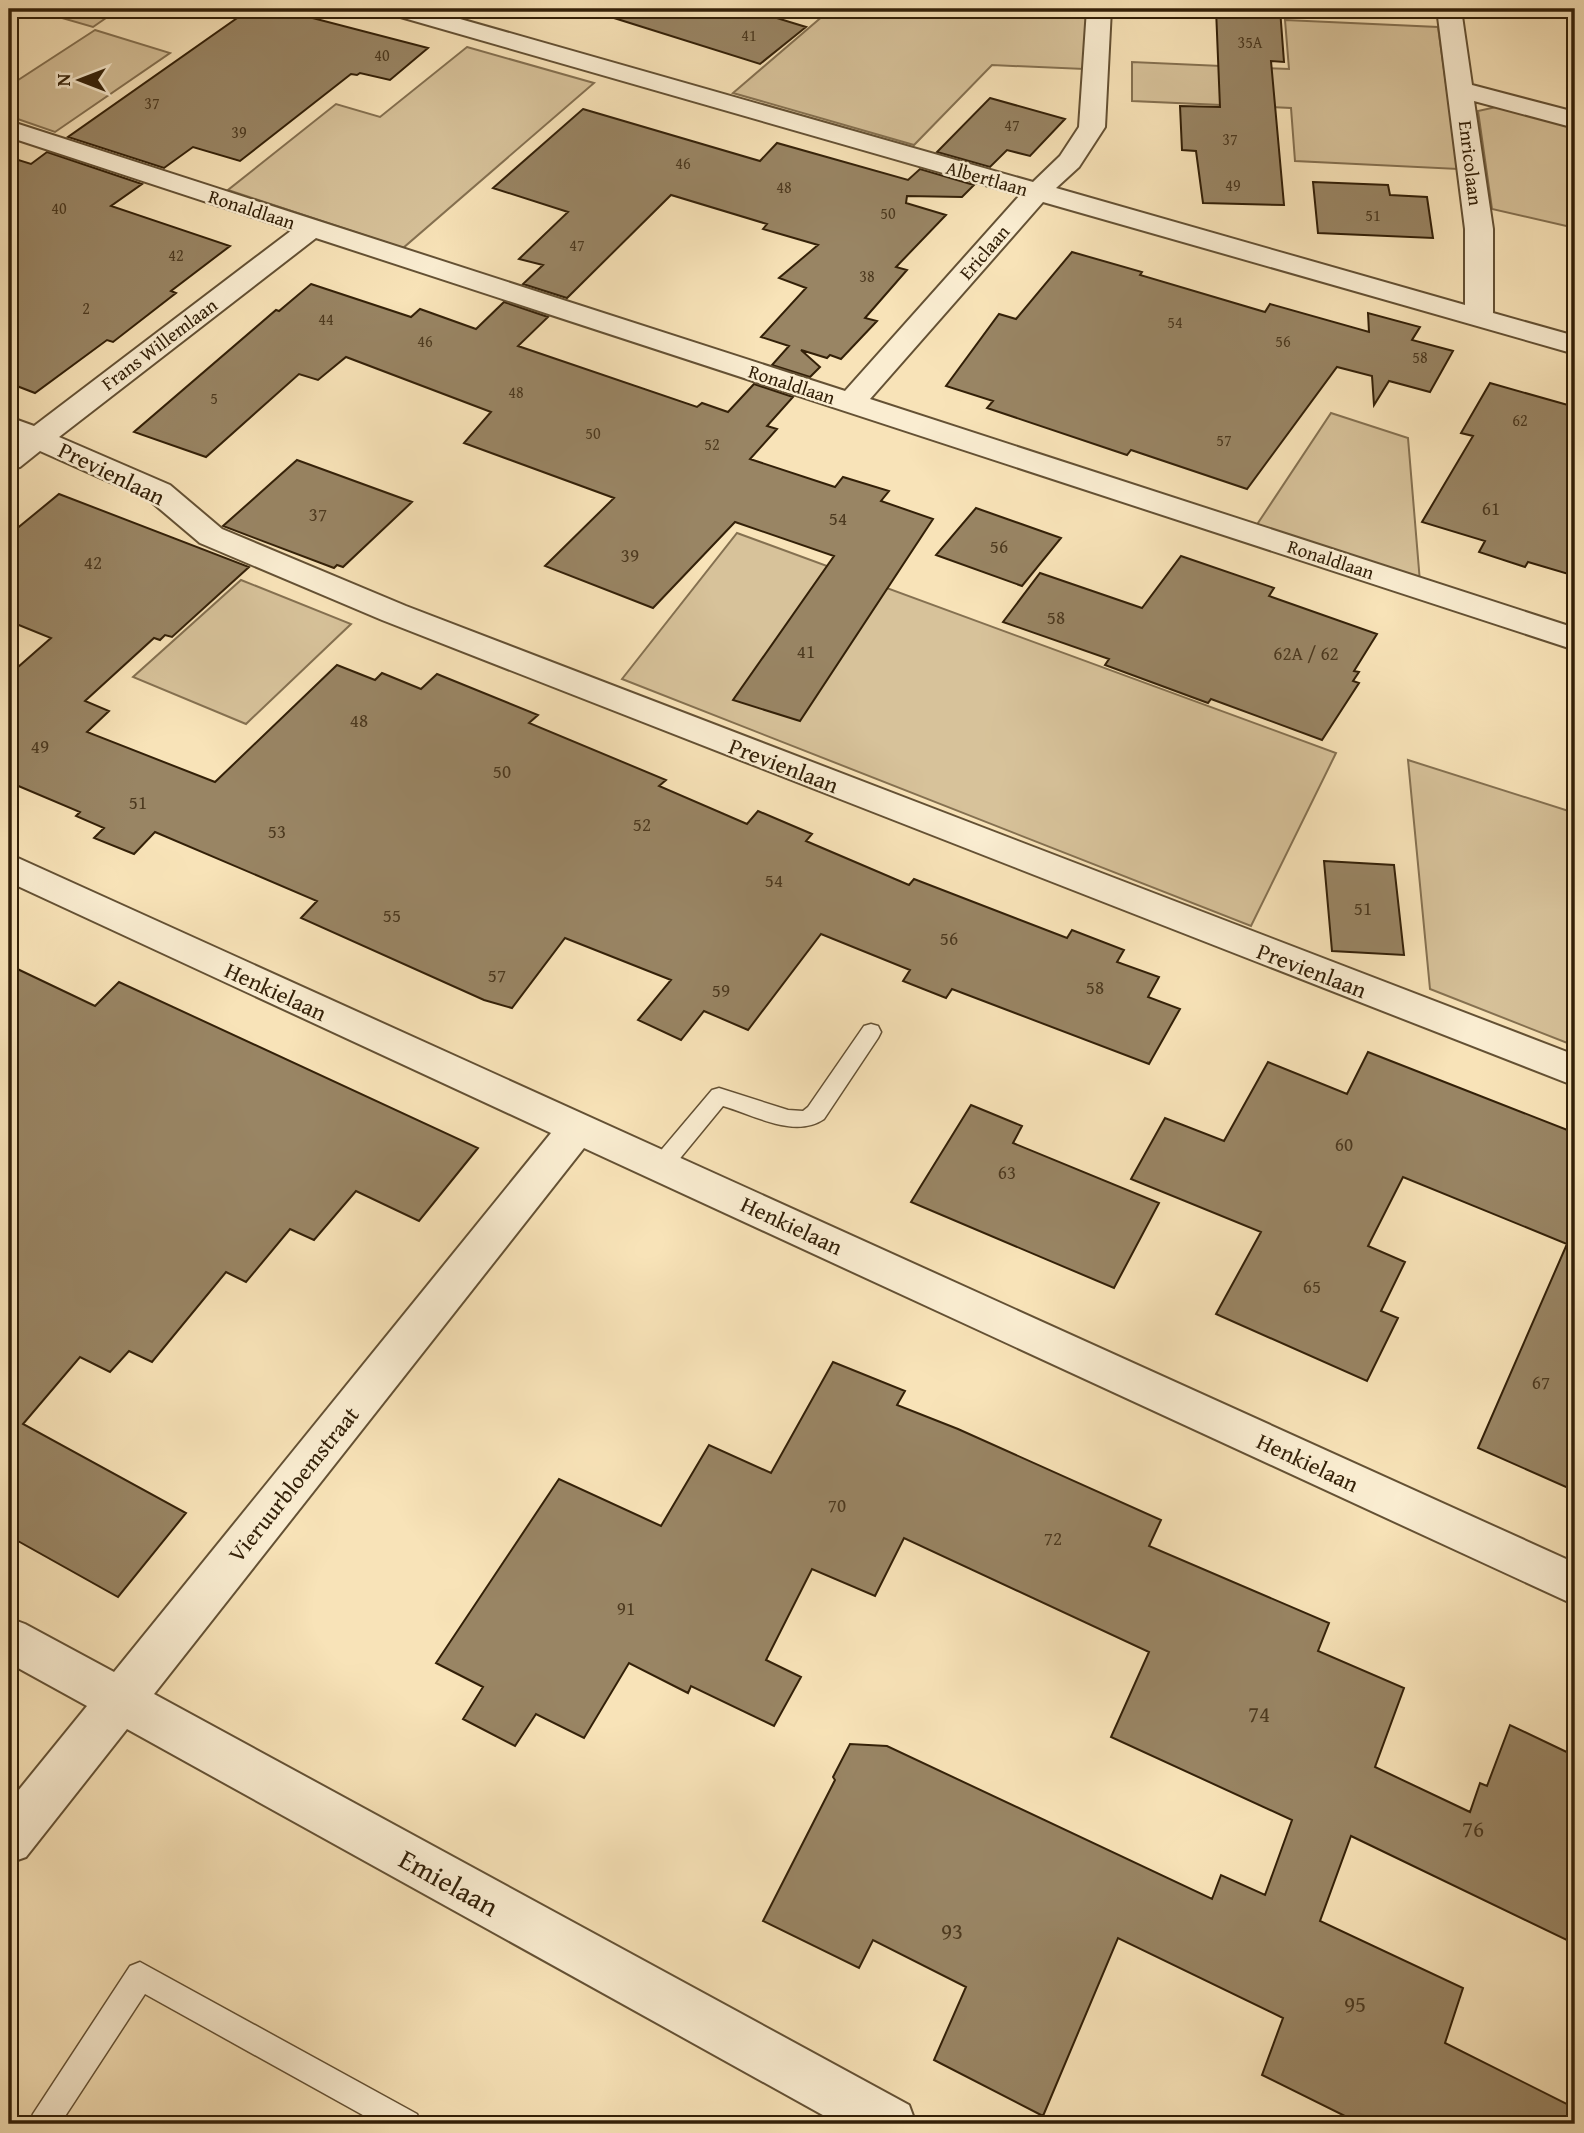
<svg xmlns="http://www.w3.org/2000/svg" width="1584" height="2133" viewBox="0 0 1584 2133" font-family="'Gentium Book Plus',serif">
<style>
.green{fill:#d7c29a;stroke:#857151;stroke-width:2}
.building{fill:#998564;stroke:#332008;stroke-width:2}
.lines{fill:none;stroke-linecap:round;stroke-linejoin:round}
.lane-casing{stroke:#645134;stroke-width:3}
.street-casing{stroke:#645134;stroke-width:4}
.lane{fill:#faedd1;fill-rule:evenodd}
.street{fill:#faedd1;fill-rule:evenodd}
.labels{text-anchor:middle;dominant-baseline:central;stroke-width:5;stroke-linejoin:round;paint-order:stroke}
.far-number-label{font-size:16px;fill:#4c391f}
.far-street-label{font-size:19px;fill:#332008;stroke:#faedd1}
.number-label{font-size:19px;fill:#4c391f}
.street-label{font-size:23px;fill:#332008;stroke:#faedd1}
.near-number-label{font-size:23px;fill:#4c391f}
.near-street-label{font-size:28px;fill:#332008;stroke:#faedd1}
</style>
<rect width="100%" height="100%" fill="#f8e3b8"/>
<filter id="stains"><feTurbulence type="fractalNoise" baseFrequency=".00286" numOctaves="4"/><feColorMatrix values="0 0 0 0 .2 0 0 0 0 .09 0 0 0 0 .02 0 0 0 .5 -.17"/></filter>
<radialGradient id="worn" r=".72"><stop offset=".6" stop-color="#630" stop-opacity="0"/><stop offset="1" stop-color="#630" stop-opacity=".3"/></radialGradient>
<path class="green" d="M31,9H119L93,27Z
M831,9H1088L1084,69L992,65L914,145L733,93Z
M1285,20L1438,27L1458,169L1295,161L1291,108L1132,101V62L1289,69Z
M95,30L170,53L55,132L9,116V86Z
M467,47L594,83L403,248L228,190L336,104L380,117Z
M1496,107L1575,127V228L1492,209L1478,111Z
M1331,413L1408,438L1420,582L1256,526Z
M737,533L1336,753L1251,926L622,679Z
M241,580L351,624L246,724L133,677Z
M1408,760L1575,813V1046L1430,989Z"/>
<path class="building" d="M250,9H278L428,48L390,80L360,73L357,75L351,74L240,161L193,147L164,168L68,137Z
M616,9H747L806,27L760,64L614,18Z
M1216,9H1280L1284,62L1271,61L1284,205L1203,203L1196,151L1182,150L1180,106L1220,107Z
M990,98L1065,119L1030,156L1007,150L990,167L937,152Z
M583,109L760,161L777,143L908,180L920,169L974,185L962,197L907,196L906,203L946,215L896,267L907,270L865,318L877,321L841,359L830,355L827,358L801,350L820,367L810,377L772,365L789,346L761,337L806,288L779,278L818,245L763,229L767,224L671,195L567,298L523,284L543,265L519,259L568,212L493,188Z
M47,152L142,184L111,206L230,246L171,291L176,293L113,342L107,340L35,393L9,383V157L31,164Z
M1313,182L1388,185L1390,195L1427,197L1433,238L1318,233Z
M1072,252L1142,272L1140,275L1265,312L1270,304L1369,332L1368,313L1420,327L1412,340L1453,351L1430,392L1389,381L1374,405L1372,376L1337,367L1247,489L1131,450L1127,455L987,408L993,401L946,386L999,314L1016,319Z
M311,284L411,317L420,309L476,329L504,302L548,317L518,346L697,407L702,403L728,412L754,384L793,397L767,426L777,429L750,459L835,487L843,477L889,491L881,501L933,519L800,721L733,700L834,556L735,522L653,608L545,566L614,498L464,443L491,412L346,357L318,380L299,374L206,457L134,432L276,310L279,311Z
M1490,383L1575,407V576L1528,562L1525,567L1479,552L1485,541L1422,522L1473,436L1461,433Z
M297,460L412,502L343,567L337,565L334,568L223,526Z
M59,494L249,567L172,637L165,635L160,640L154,638L85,701L109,711L87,732L215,782L337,665L375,680L382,673L421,689L437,674L538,715L529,723L666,780L659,786L747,824L758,811L812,834L806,841L909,885L914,879L1067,938L1072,930L1124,950L1117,962L1159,977L1148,997L1180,1009L1149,1064L952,989L946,998L903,981L910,970L821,934L748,1030L704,1011L681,1040L638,1020L671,980L565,938L512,1008L484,1000L301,918L317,901L155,832L134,854L94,838L104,828L76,816L80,812L9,782V675L51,638L9,621V535Z
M976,508L1061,538L1022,586L936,555Z
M1181,556L1274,588L1269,596L1377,634L1354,671L1359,672L1353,681L1359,683L1322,740L1211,699L1208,703L1105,665L1109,659L1003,622L1040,573L1142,608Z
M1324,861L1394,865L1404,955L1332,951Z
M9,965L95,1006L119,982L478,1148L419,1221L356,1191L314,1240L290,1229L246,1282L226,1272L152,1362L129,1351L110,1372L80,1357L23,1424L186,1513L118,1597L9,1536Z
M1368,1052L1575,1133V1491L1478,1448L1567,1244L1403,1177L1368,1246L1405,1262L1381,1311L1398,1318L1367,1381L1216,1314L1261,1232L1131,1179L1165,1118L1224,1141L1268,1062L1347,1094Z
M971,1105L1022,1126L1013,1143L1159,1203L1114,1288L911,1202Z
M833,1362L905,1391L897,1405L958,1429L1161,1520L1149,1546L1329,1623L1318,1651L1404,1688L1375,1767L1470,1812L1480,1783L1487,1786L1510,1725L1575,1756V1944L1351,1836L1320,1921L1463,1988L1445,2043L1575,2108V2124H1361L1262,2075L1283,2018L1118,1938L1043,2116L934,2060L966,1987L873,1940L859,1968L763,1921L835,1780L833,1777L850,1744L887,1746L1212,1899L1221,1875L1265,1895L1292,1820L1111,1737L1149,1652L904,1538L875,1596L812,1569L766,1660L801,1677L774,1726L691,1686L688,1693L629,1663L584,1738L536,1714L515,1746L463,1719L483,1687L436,1663L559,1479L661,1526L709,1445L771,1473Z"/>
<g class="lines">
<g class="lane-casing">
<path id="lane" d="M871,1024L878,1026L881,1032L878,1038L824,1119C795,1139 754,1115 723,1106L668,1173L660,1176L652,1173L649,1167L652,1161L712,1090L719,1088L788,1110L803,1111L808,1107L864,1026Z
M140,1962L417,2114L421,2124H379L145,1994L60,2124H29L33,2114L130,1966Z"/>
</g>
<g class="street-casing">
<path id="street" d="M387,9H425L1033,182L1060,156L1079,127L1087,9H1111L1105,127L1079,167L1056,188L1465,305V229L1437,9H1461L1472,85L1575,112V128L1474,101L1493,229V313L1575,336V354L1043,202L870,399L1575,628V650L316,238L59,437L170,485L222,529L406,606L1575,1055V1086L382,620L200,543L148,499L40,451L20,467L9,469V445L16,440L9,437V417L34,426L292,230L9,137V121L845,391L1020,195L390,14Z
M9,854L1575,1563V1605L584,1148L154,1694L909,2105L916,2124H839L127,1729L26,1857L9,1863V1802L87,1706L9,1663V1618L25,1624L114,1672L551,1133L9,882Z"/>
</g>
<use href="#lane" class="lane"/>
<use href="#street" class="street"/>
</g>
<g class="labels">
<g class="far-number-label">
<text x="749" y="35">41</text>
<text x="1250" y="42">35A</text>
<text x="382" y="55">40</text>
<text x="152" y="103">37</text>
<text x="1012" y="125">47</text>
<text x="239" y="132">39</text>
<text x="1230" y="139">37</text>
<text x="683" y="163">46</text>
<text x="1233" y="185">49</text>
<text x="784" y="187">48</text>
<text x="59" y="208">40</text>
<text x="888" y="213">50</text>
<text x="1373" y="215">51</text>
<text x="577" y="245">47</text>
<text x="176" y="255">42</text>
<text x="867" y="276">38</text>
<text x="86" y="308">2</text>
<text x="326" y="319">44</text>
<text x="1175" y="322">54</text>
<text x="425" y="341">46</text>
<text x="1283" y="341">56</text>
<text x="1420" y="357">58</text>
<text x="516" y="392">48</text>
<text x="214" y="398">5</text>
<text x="1520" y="420">62</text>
<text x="593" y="433">50</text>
<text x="1224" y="440">57</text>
<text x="712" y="444">52</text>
</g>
<g class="far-street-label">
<text transform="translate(1471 163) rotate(83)">Enricolaan</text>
<text transform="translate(987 178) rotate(16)">Albertlaan</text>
<text transform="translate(252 209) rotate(18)">Ronaldlaan</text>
<text transform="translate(984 252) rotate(-49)">Ericlaan</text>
<text transform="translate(159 344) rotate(-37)">Frans Willemlaan</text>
<text transform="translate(792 384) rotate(18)">Ronaldlaan</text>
<text transform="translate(1331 559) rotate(18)">Ronaldlaan</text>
</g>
<g class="number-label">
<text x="1491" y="508">61</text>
<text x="318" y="514">37</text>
<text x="838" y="518">54</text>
<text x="999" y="546">56</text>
<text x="630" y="555">39</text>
<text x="93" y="562">42</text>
<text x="1056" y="617">58</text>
<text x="806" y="651">41</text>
<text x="1306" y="653">62A / 62</text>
<text x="359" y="720">48</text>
<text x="40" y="746">49</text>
<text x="502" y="771">50</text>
<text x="138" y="802">51</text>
<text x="642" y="824">52</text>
<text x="277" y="831">53</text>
<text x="774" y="880">54</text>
<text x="1363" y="908">51</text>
<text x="392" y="915">55</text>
<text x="949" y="938">56</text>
<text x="497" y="975">57</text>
<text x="1095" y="987">58</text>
<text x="721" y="990">59</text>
<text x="1344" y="1144">60</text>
<text x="1007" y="1172">63</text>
<text x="1312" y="1286">65</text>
<text x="1541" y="1382">67</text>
<text x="837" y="1505">70</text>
<text x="1053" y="1538">72</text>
<text x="626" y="1608">91</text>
</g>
<g class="street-label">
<text transform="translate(112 473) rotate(26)">Previenlaan</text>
<text transform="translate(784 765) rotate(21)">Previenlaan</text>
<text transform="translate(1312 970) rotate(21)">Previenlaan</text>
<text transform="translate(276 991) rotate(25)">Henkielaan</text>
<text transform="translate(792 1225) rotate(25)">Henkielaan</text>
<text transform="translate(1308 1462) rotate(25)">Henkielaan</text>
<text transform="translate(293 1484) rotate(-51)">Vieruurbloemstraat</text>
</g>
<g class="near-number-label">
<text x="1259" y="1713">74</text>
<text x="1473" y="1828">76</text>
<text x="952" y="1930">93</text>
<text x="1355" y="2003">95</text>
</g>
<g class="near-street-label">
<text transform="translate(449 1882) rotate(29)">Emielaan</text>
</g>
</g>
<rect width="1584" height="2133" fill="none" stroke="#f8e3b8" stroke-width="35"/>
<rect x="10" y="10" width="1563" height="2112" fill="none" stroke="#332008" stroke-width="3.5"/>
<rect x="18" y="18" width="1549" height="2098" fill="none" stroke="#332008" stroke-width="2"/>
<g transform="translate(80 80) rotate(270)" stroke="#faedd1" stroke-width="5" paint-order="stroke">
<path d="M0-5L12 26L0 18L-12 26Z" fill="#332008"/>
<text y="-10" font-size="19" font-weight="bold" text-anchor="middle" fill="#332008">N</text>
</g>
<rect width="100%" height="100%" filter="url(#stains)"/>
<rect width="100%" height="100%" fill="url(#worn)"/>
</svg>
